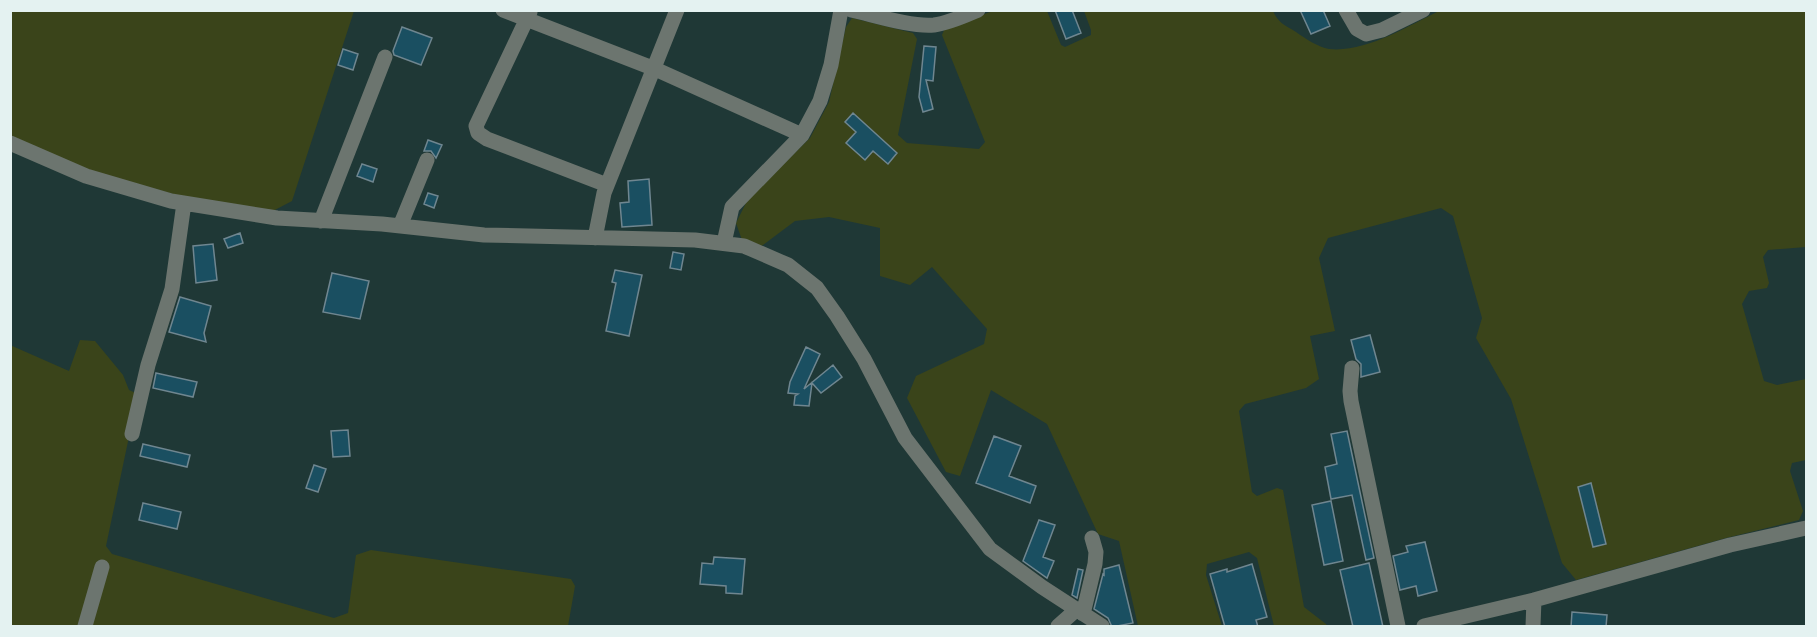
<svg xmlns="http://www.w3.org/2000/svg" width="1817" height="637" viewBox="0 0 1817 637" font-family="Roboto,sans-serif">
<style>
.green{fill:#3a441a}
.building{fill:#1a4f61;stroke:#6f8690;stroke-width:1.5}
.lines{fill:none;stroke-linecap:round;stroke-linejoin:round}
.minor{stroke:#6c756f;stroke-width:15}
</style>
<rect width="100%" height="100%" fill="#1f3836"/>
<path class="green" d="M11,11H354L292,201L271,212L187,198L91,171L11,139Z
M993,11H1047L1061,45L1065,47L1091,35V30L1084,11H1273C1278,23 1285,25 1296,32C1306,39 1318,47 1329,49C1365,53 1408,26 1439,11H1806V247L1768,250L1763,257L1769,283L1767,288L1749,291L1742,304L1764,381L1777,385L1806,379V460L1792,463L1790,471L1803,511L1799,520L1726,538L1576,580L1562,563L1511,399L1476,338L1482,318L1453,216L1441,208L1328,238L1319,258L1335,331L1310,336L1319,379L1306,388L1245,404L1239,411L1252,492L1257,496L1277,488L1283,490L1304,607L1326,624L1327,626H1274L1257,558L1249,552L1207,564L1206,575L1222,626H1138L1119,541L1098,534L1047,424L991,390L960,476L946,472L907,398L916,376L984,344L987,329L932,267L910,285L880,276V228L829,217L795,221L759,248L742,240L736,223L748,199L810,138L829,102L846,27L852,18L913,33L917,39L898,135L907,143L979,149L985,142L942,35L945,28Z
M80,340L95,341L123,375L129,390L138,394L106,546L112,554L334,618L348,613L356,555L371,550L571,579L575,586L568,626H11L10,345L69,371Z"/>
<path class="building" d="M1055,10H1072L1081,33L1066,39Z
M1300,10H1323L1330,26L1311,34Z
M402,27L432,38L421,65L394,55L393,51Z
M924,46L936,47L933,81L926,80L933,109L923,112L919,97Z
M343,49L358,54L353,70L338,65Z
M853,113L897,153L888,164L873,151L865,160L846,143L856,132L845,122Z
M428,140L442,145L436,158L431,151H424Z
M362,164L377,169L373,182L357,176Z
M649,179L652,225L622,227L620,203L629,202L628,181Z
M428,193L438,196L434,208L424,204Z
M240,233L243,243L228,248L224,239Z
M213,244L217,280L196,283L193,246Z
M673,252L684,254L681,270L670,268Z
M615,270L642,275L629,336L606,331L616,283L612,282Z
M332,273L369,281L360,319L323,312Z
M180,297L211,306L204,333L206,342L169,332Z
M1370,335L1380,372L1361,377V364L1356,359L1351,340Z
M806,347L820,354L804,389L833,365L842,377L821,393L812,383L809,406L794,405L795,396L798,394L788,393L790,382Z
M156,373L197,382L193,397L153,388Z
M348,430L350,456L333,457L331,431Z
M1347,431L1374,558L1366,560L1352,495L1331,499L1325,467L1337,464L1331,434Z
M994,436L1021,446L1009,476L1036,486L1030,503L976,483Z
M143,444L190,455L187,467L140,456Z
M314,465L326,469L318,492L306,488Z
M1591,483L1606,544L1593,547L1578,487Z
M1331,501L1343,561L1324,565L1312,505Z
M143,503L181,512L177,529L139,520Z
M1039,520L1055,525L1043,557L1054,561L1047,578L1023,561Z
M1425,542L1437,591L1418,596L1416,586L1400,590L1393,556L1408,552L1406,546Z
M714,557L745,559L742,594L726,593V586L700,584L702,563L713,564Z
M1369,563L1383,627H1353L1340,570Z
M1252,564L1267,617L1256,620L1258,627H1225L1210,574L1227,569V572Z
M1119,565L1133,623L1112,627L1108,618L1094,609L1103,574L1104,575V569Z
M1078,569L1083,570L1077,598L1072,595Z
M1572,612L1607,615L1606,627H1571Z"/>
<g class="lines">
<path class="minor" d="M503,10L655,69L802,135
M851,10C874,15 910,27 934,25C949,23 964,16 978,10
M1346,10L1357,29L1366,34L1382,30L1423,10
M530,12L476,126L478,133L487,139L607,185
M10,143L86,176L171,201L277,218L382,224L484,235L695,240L744,246L788,265L817,288L837,316L864,359L905,438L990,549L1042,587L1102,626
M321,221L385,57
M400,226L427,160
M595,238L604,193L677,10
M724,243L732,207L802,135L820,101L831,65L841,10
M1352,368L1350,391L1351,401L1398,626
M132,434L148,365L172,289L184,203
M1083,614L1095,564L1096,552L1092,538
M85,626L102,567
M1058,626L1076,610
M1424,626L1534,600L1730,545L1806,528
M1533,626L1534,600"/>
</g>
<rect width="1817" height="637" fill="none" stroke="#e4f2f1" stroke-width="24"/>
</svg>
